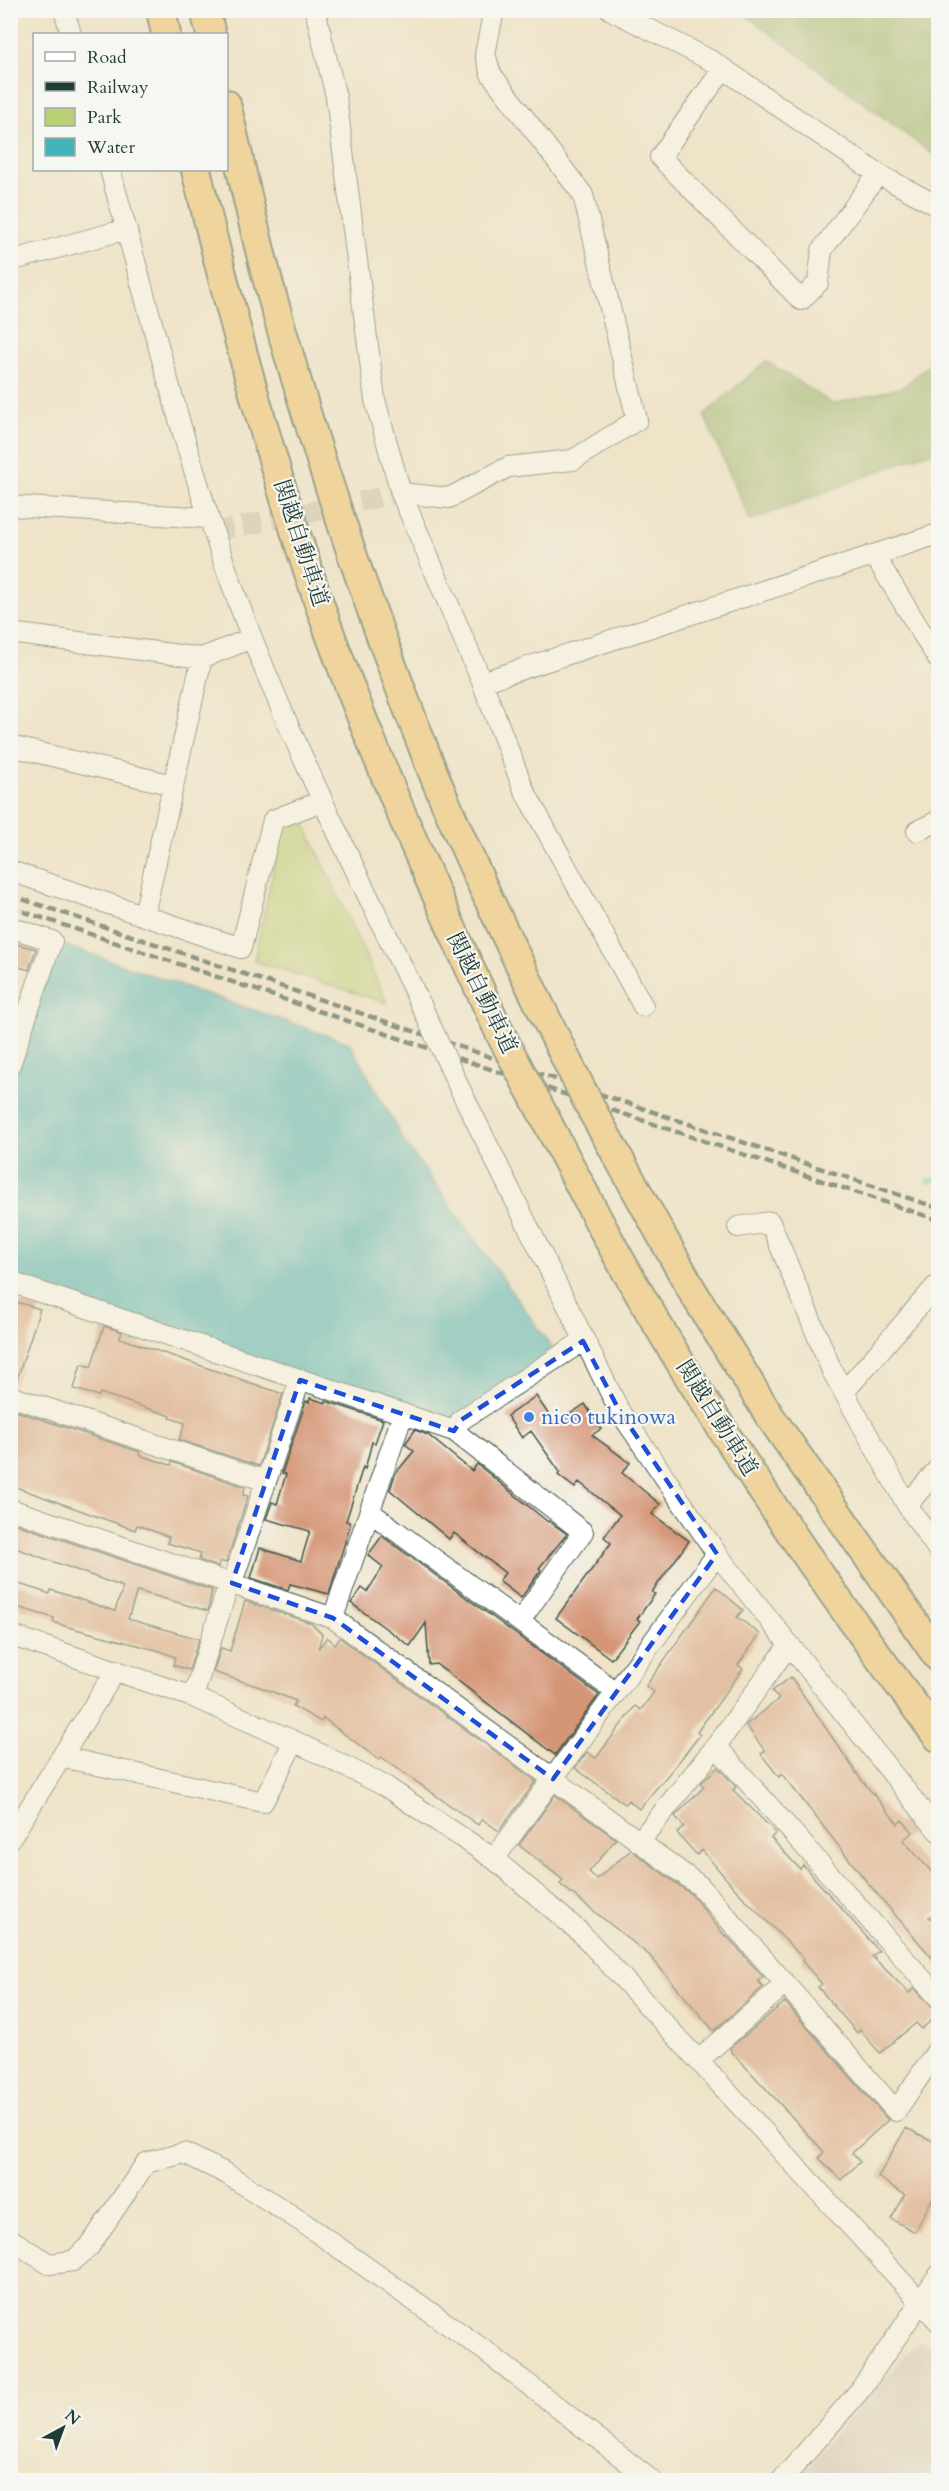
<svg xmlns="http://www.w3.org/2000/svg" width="949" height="2491" viewBox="0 0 949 2491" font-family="Cardo,'Noto Serif JP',serif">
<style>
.industrial{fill:#cdc2b9}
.green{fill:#bad074;stroke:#6c8654;stroke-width:1.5}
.forest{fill:#93b266;stroke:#59784d;stroke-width:1.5}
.water{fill:#44b4bc;stroke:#327878;stroke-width:1.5}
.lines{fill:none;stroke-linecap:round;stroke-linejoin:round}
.stream{stroke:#44b4bc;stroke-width:6}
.building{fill:#d59677}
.minor-tunnel{stroke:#c5c2aa;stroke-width:20;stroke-dasharray:20 10;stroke-linecap:butt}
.minor-casing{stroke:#3e564a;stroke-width:22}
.highway-casing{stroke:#3e564a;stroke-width:32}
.minor{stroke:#fff;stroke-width:20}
.highway{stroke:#efc469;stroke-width:28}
.rail{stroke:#1f3d34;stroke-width:4.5;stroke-dasharray:9 4.5;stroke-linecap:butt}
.minor-bridge-casing{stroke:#3e564a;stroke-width:22;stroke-linecap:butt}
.highway-bridge-casing{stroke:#3e564a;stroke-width:32;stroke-linecap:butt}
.minor-bridge{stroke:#fff;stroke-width:20}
.highway-bridge{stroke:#efc469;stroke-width:28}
.marked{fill:none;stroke:#1d4ed8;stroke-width:4.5;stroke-dasharray:12 8;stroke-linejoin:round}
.shop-dot{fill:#3f7fe0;stroke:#f6f6f2;stroke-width:2}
.labels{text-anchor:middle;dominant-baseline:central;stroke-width:4.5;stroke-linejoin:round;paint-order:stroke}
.street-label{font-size:22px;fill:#1f3d34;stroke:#f6f6f2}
.shop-label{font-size:22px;fill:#366cbe;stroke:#f6f6f2;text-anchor:start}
</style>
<rect width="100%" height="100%" fill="#f6f6f2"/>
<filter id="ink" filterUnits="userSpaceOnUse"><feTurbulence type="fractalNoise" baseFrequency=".0167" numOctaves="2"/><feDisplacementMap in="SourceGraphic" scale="12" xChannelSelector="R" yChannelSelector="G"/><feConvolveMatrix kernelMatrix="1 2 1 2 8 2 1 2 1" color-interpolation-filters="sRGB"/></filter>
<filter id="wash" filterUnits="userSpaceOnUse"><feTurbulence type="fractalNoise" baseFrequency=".008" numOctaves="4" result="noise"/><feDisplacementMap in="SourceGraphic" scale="24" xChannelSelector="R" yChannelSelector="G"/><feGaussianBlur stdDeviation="1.35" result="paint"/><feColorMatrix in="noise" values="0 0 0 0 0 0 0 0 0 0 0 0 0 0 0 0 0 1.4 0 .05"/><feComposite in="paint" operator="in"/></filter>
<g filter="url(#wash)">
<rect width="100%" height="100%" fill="#efe3c8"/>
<path class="industrial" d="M917,2342L924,2343L938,2354V2480H794Z"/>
<path class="green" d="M303,820L387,1003L254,961L282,828Z"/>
<path class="forest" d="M740,11H938V158Z
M938,357V451L918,456L750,521L704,415L766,361L833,404L903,387Z"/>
<path class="water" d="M52,941L350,1043L404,1141L559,1357L454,1431L11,1282V1065Z"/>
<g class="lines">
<path class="stream" d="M929,1181L938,1179"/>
</g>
<g id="blocks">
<path class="building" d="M10,942L36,949L29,970L10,964Z
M10,1300L40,1309L15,1385L10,1384Z
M104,1326L122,1332L120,1338L283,1394L259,1466L179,1440L185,1423L170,1418L171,1416L100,1393L99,1396L74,1389L81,1364L91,1367Z
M536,1396L555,1424L585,1404L601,1429L592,1435L630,1463L622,1473L660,1504L652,1514L689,1541L652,1592L655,1594L637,1619L640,1621L611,1659L556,1618L611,1543L604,1537L620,1515L579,1482L575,1488L558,1475L560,1472L531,1431L522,1438L507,1416Z
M310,1398L326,1403V1401L383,1420L375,1443L372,1442L365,1469L363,1467L346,1521L349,1522L350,1526L329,1594L290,1584L288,1590L251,1578L260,1548L301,1561L310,1531L266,1519L272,1502L277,1504L286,1474L282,1473L306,1401L309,1402Z
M10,1409L140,1452L139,1455L171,1465L172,1462L245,1487L243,1495L248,1496L226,1563L220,1561L218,1567L199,1560L201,1553L167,1543L169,1537L137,1525L135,1530L10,1485Z
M415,1430L428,1435L472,1471L477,1464L548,1522L549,1521L567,1534L539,1568L541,1570L521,1598L499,1581L505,1573L454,1533L449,1539L390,1490L395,1474L414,1451L405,1444Z
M10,1522L212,1590L208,1611L137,1591L128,1619L199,1639L189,1670L173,1665L175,1657L160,1651L68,1627L53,1622L54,1618L10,1605V1581L50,1594L51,1590L115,1611L123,1587L10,1546Z
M382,1536L599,1695L555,1755L436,1664L429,1665L426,1623L410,1646L351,1603L362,1588L367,1592L383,1567L368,1555Z
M716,1587L743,1610L737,1617L760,1634L738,1665L743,1669L697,1732L700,1735L677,1764L639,1809L628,1800L625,1804L575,1768L587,1752L596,1758L635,1706L641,1710L654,1692L646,1686Z
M245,1601L311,1623L322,1634L318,1649L327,1637L335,1644L340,1638L536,1781L499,1831L482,1819L478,1825L381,1757L379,1760L323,1718L321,1722L293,1706L296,1701L260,1687L213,1672L221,1648L230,1651Z
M791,1677L860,1778L898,1824L902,1820L913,1832L903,1840L939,1880V1909L929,1917L939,1927V1966L867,1882L782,1774L779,1777L761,1754L765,1751L746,1725L779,1699L772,1691Z
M718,1767L736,1787L733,1790L776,1833L771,1838L800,1869L803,1865L879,1951L872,1956L909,1993L914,1988L939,2013L922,2029L916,2023L880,2053L860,2030L857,2033L818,1987L822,1984L802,1961L804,1959L735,1889L702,1850L697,1855L677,1833L684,1827L675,1816L704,1787L701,1783Z
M555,1795L616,1839L589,1872L597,1879L631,1850L692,1895L725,1936L726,1935L763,1977L758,1981L763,1987L714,2031L649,1955L560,1884L563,1880L519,1845Z
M785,2002L888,2120L852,2153L860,2162L841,2180L819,2158L824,2152L817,2144L731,2051L730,2048Z
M906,2128L939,2144V2202L932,2199L915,2232L891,2219L905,2195L878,2177Z"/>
</g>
</g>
<g filter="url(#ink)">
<use href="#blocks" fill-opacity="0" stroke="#3e564a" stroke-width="1.5"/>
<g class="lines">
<path class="minor-tunnel" d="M213,532L401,493"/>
<g class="minor-casing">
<path id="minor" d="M64,10L71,34
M315,10L336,97L375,400L401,493L482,682L524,790L643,1006
M611,10L712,61L878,174L938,206
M723,69L660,157L801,300L818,283L822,250L878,174
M110,170C154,326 192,487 252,638C302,764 362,884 421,1005
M10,261L127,229
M401,493L449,498L508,467L573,460L637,420L583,195L491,74L485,54L494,10
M10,506L209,518
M874,555L938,659
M10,633L202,658
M482,682L938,534
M10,746L173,785
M917,831L938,821
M10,871L241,948L273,820L322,801
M144,915L202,658L252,638
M10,927L52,941L10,1065
M460,1089L620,1412L717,1554L938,1831
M738,1227L770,1222L832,1371L907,1505L938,1550
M10,1282L454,1431L583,1532L520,1621
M844,1392L935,1287L938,1288
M10,1396L266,1481
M454,1431L461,1420L583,1341
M907,1505L938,1469
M10,1509L333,1618L700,1886L896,2111L938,2049
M370,1512L616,1692
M232,1583L300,1380
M333,1618L403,1414
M10,1635L193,1697L294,1741L385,1786L494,1859L581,1933L938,2321
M193,1697L229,1583
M716,1746L938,1997
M62,1757L263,1802L294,1741
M10,1839L116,1670
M639,1842L716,1746L789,1645
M494,1859L717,1554
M699,2060L785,1984
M10,2239L49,2264L73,2261L89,2247L146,2163L184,2153L227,2174L305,2224L484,2350L651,2480
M782,2480L861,2389L938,2276"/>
</g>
<g class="highway-casing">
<path id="highway" d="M161,10L166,34
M205,10L211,34
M226,104C242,170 255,238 274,303C318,460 370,614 430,765C471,867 520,965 568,1063
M196,170C234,327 276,484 331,637C381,773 440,906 502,1037
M536,1101C568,1161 598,1223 632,1281C723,1440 828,1591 938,1737
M594,1114L693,1292L769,1415L938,1657"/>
</g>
<use href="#minor" class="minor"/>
<use href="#highway" class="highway"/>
<path class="rail" d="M10,895L938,1208
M10,907L938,1220"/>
<g class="minor-bridge-casing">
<path id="minor-bridge" d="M421,1005L460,1089"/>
</g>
<g class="highway-bridge-casing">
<path id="highway-bridge" d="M502,1037L536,1101
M568,1063L594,1114"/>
</g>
<use href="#minor-bridge" class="minor-bridge"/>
<use href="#highway-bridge" class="highway-bridge"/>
</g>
</g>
<path d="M0 0H949V2491H0ZM583,1341L620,1412L717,1554L553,1779L333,1618L232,1583L300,1380L454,1431L461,1420Z" fill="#efe3c8" fill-opacity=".55" fill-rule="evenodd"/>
<path class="marked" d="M583,1341L620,1412L717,1554L553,1779L333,1618L232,1583L300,1380L454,1431L461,1420Z"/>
<circle class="shop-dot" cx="529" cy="1417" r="6"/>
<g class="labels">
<g class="street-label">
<text transform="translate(301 543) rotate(72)">関越自動車道</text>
<text transform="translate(482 993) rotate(64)">関越自動車道</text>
<text transform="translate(717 1418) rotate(58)">関越自動車道</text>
</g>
<g class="shop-label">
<text x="541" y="1417">nico tukinowa</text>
</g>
</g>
<rect width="949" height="2491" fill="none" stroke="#f6f6f2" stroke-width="36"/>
<rect x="33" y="33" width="195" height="138" fill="#f6f6f2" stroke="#a0aca6" stroke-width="1.5"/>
<rect x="45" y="52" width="30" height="9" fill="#ffffff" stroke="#a0aca6" stroke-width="1.5"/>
<text x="87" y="63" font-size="18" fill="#1f3d34">Road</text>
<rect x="45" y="82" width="30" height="9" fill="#1f3d34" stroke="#a0aca6" stroke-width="1.5"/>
<text x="87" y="93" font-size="18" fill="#1f3d34">Railway</text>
<rect x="45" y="108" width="30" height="18" fill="#bad074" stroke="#a0aca6" stroke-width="1.5"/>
<text x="87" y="123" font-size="18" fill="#1f3d34">Park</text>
<rect x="45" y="138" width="30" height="18" fill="#44b4bc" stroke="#a0aca6" stroke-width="1.5"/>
<text x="87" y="153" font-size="18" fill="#1f3d34">Water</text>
<g transform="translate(63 2428) rotate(41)" stroke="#f6f6f2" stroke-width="4.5" paint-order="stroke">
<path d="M0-4.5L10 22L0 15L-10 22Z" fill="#1f3d34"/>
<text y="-9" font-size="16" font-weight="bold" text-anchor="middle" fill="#1f3d34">N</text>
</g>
</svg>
